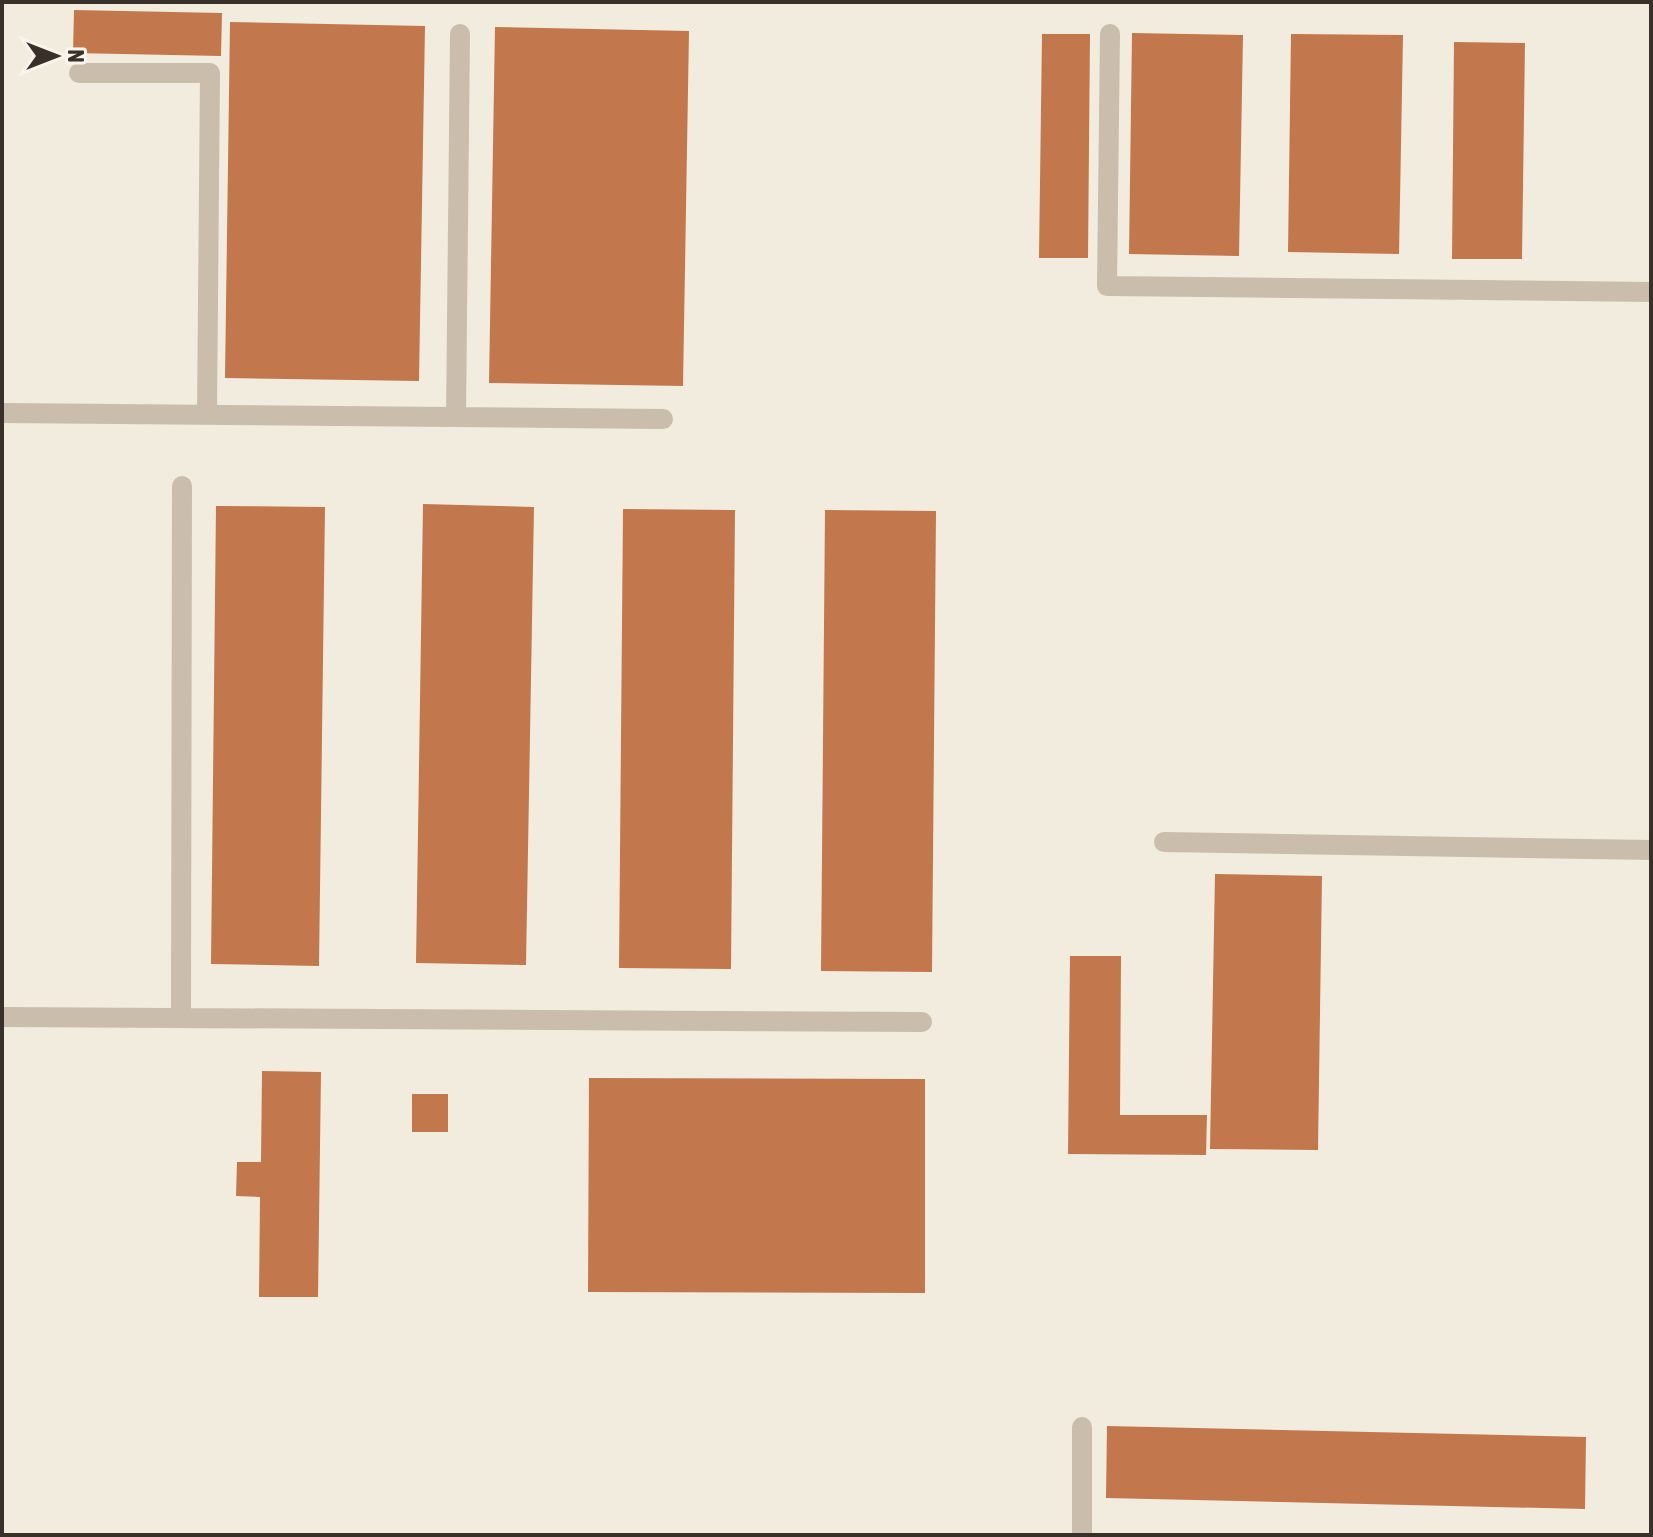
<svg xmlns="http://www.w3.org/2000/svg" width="1653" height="1537" viewBox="0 0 1653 1537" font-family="'Asap Condensed',sans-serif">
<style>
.building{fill:#c3774d}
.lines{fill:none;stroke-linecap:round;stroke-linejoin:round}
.minor{stroke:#cbbdab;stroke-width:20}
</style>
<rect width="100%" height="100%" fill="#f2ecdf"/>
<path class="building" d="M74,10L222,13L221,56L73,53Z
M230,22L425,26L419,381L225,378Z
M495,27L689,31L683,386L489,383Z
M1132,33L1243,35L1239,256L1129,254Z
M1042,34H1090L1088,258H1039Z
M1291,34L1403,35L1399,254L1288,252Z
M1454,42L1525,43L1522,259H1452Z
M423,504L534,507L526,965L416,963Z
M216,506L325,507L319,966L211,964Z
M623,509L735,510L731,969L619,968Z
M825,510L936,511L932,972L821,971Z
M1215,874L1322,876L1318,1150L1210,1149Z
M1070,956H1121L1120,1115H1207L1206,1155L1068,1154Z
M262,1071L321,1072L318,1297H259L260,1197L236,1196L237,1162H261Z
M589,1078L925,1079V1293L588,1292Z
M412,1094H448V1132H412Z
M1107,1426L1586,1437L1585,1509L1106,1498Z"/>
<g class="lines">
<path class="minor" d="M1110,34L1107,286L1651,292
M79,73H210L207,415
M2,413L663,419
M456,417L460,34
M1164,842L1651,850
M2,1017L922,1022
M181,1018L182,486
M1082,1427V1535"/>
</g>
<rect width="1653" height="1537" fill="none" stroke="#39302a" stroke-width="8"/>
<g transform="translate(56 56) rotate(90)" stroke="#faf5ec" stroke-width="6" paint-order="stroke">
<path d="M0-6L14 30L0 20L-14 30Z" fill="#39302a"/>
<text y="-12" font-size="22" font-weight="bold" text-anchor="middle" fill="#39302a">N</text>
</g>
</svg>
